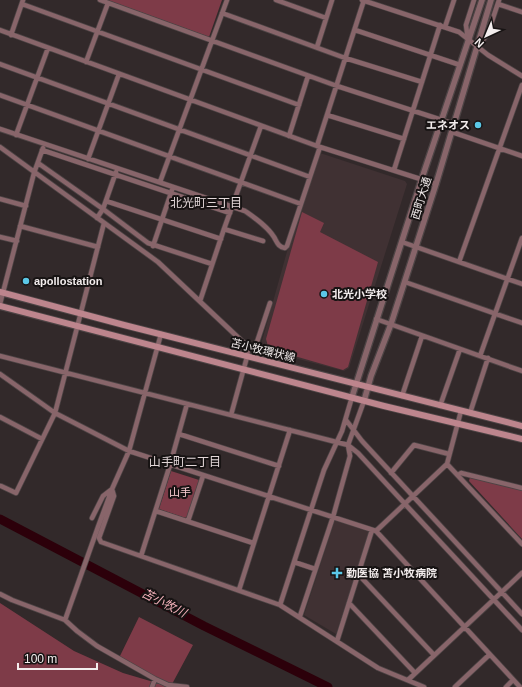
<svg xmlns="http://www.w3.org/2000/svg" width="522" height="687" viewBox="0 0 522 687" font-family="Arial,'Noto Sans JP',sans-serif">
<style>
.built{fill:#403133}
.green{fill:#7e3b48}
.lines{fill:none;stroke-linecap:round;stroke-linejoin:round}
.river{stroke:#2c000a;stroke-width:9}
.minor-casing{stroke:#4d4445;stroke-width:6}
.tertiary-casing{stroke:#4d4445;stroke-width:8}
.secondary-casing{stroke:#4d4445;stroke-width:8}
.minor{stroke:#88656a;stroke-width:4.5}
.tertiary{stroke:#88656a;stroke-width:5.5}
.secondary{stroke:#bd858d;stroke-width:6}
.poi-dot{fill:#5bc8e7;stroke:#171313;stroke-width:1.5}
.labels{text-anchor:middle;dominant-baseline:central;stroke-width:4;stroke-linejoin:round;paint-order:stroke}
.poi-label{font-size:11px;font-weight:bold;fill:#f3eded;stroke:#171313;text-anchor:start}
.street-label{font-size:11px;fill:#f3eded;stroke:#171313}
.park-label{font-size:11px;fill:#ffd0d6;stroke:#171313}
.neighbourhood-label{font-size:12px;fill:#e3d7d8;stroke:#171313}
.water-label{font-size:12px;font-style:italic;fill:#f6b3bc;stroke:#171313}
</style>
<rect width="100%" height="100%" fill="#32292a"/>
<path class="built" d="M320,153L405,181L407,184L349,368L344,371L264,350L262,341L288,248Z
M335,520L370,531L336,634L304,615Z"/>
<path class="green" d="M107,0H222L209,37Z
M302,212L324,223L320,232L378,262L348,367L343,370L291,355L269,350L266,339Z
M171,471L199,480L188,516L185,518L159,509Z
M470,477L522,490V539L469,481Z
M0,603L74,651L123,673L157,683L119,658L139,617L193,645L171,686L173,687H0Z"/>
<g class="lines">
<path class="river" d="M0,519L204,626L328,687"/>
<g class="minor-casing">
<path id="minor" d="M100,0L337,86L454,124
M276,0L326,18
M362,0L459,32L488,55L522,76
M22,4L299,105
M498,4L522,12
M222,13L345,58L422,82
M445,27L454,0
M0,30L317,146L436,184
M355,30L460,65
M11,35L23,0
M468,40L466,25L474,0
M317,47L332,0
M478,47L488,33L499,0
M86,62L108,3
M0,64L310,177
M0,95L301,204
M327,115L404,139
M0,129L245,211C255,218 267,226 274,237C277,242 278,247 285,248L287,246L320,147
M452,132L522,156
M16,135L48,48
M289,136L308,76
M317,146L364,0
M0,147L158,262L244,343L248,349L247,357L231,415
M42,150L230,213
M88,159L119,74
M38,163L103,209L148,243L212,264
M394,170L440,25
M160,182L227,0
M0,199L26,206
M106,201L221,239
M97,218L103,209L116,172
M20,226L98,247
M224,229L263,241
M0,237L17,241
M402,242L522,284
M153,246L172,190
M459,262L522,85
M405,282L522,323
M200,301L224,229L261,126
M0,304L34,173L43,148
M376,319L522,371
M248,349L256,345L270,303
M0,356L348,445L358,453L405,504L522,630
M480,356L522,238
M0,374L55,413L129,451L376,531L520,687
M402,396L422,336
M440,406L460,349
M470,413L488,358
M0,417L42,439
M346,420L362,441L522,614
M179,434L279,466
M447,464L522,544
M391,473L414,445L449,454
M458,475L461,473L522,488
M1,486L16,493L55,413L104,223
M156,511L253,543
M92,518L103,496L112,489L114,496L99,538L101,542L280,605L378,668L424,687
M188,521L203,476
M376,531L447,464L461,411
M141,556L170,465L187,404
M294,562L315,569
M358,574L434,655
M239,590L290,430
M0,594L12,600L65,620L77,631L97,646L155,679L168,685L187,687
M349,603L415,673
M280,605L324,470L342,431L352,397
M300,616L333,517L350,456L348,445L364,401
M65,620L98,527L112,489L129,451L161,334
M337,641L372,530
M408,680L522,573
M152,687L155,679
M455,687L489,655
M506,687L513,680"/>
</g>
<g class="tertiary-casing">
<path id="tertiary" d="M352,397L424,172L482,0
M364,401L371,376L391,324L436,184L491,0"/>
</g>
<g class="secondary-casing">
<path id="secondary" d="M0,292L124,325L522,426
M0,306L384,406L522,439"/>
</g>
<use href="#minor" class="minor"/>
<use href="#tertiary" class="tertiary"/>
<use href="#secondary" class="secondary"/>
</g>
<g class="poi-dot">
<circle cx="478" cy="125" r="4"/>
<circle cx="26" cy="281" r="4"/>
<circle cx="324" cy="294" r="4"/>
<path d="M335 567h4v4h4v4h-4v4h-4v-4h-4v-4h4z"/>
</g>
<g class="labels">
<g class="poi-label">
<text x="470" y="125" text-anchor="end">エネオス</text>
<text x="34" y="281">apollostation</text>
<text x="332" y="294">北光小学校</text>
<text x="346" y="573">勤医協 苫小牧病院</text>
</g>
<g class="street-label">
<text transform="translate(421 198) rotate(-73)">西町大通</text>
<text transform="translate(263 350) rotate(14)">苫小牧環状線</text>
</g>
<g class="park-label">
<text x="180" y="492">山手</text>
</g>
<g class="neighbourhood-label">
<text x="206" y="203">北光町三丁目</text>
<text x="185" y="462">山手町二丁目</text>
</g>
<g class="water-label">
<text transform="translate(164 603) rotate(27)">苫小牧川</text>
</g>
</g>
<g transform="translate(486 36) rotate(224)" stroke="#171313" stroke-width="3" paint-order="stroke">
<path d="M0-3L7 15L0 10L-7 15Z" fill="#f3eded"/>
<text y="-6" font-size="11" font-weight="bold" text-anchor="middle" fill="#f3eded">N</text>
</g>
<path d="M18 663v6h79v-6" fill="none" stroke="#f3eded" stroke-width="2"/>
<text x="24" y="663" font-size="12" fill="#f3eded" stroke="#171313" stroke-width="3" paint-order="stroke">100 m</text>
</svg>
